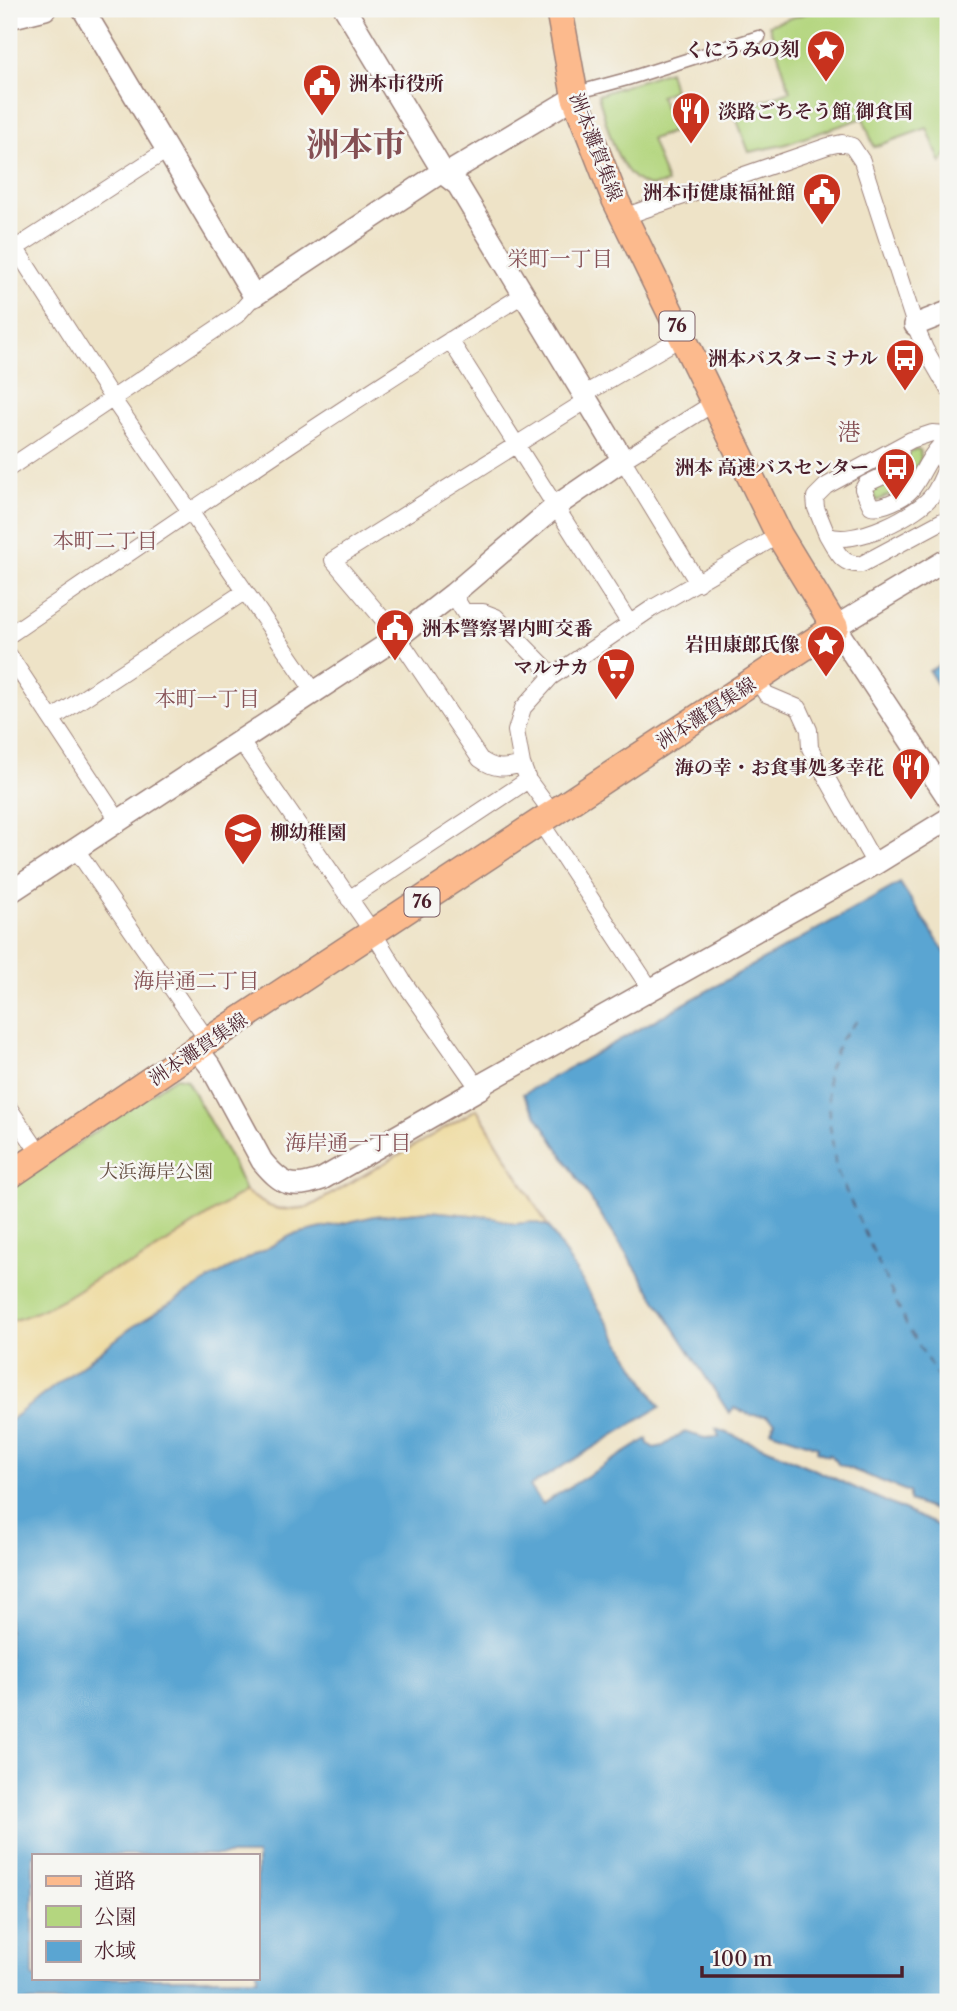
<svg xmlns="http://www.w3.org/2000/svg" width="957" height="2011" viewBox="0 0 957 2011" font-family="'Libre Caslon Text','Noto Serif JP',serif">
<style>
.green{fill:#b4d67f;stroke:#7f7a55;stroke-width:2}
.sand{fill:#eeda9e;stroke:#9c7c64;stroke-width:2}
.water{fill:#5aa5d2;stroke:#52627e;stroke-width:2;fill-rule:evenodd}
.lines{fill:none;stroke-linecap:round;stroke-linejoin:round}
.ferry{stroke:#50556e;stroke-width:2;stroke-dasharray:9 7;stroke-linecap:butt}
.pedestrian-casing{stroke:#9c8179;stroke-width:15}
.minor-casing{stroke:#9c8179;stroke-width:18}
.tertiary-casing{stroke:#9c8179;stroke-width:24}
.primary-casing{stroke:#9c8179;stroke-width:29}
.pedestrian{stroke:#fff;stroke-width:12}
.minor{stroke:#fff;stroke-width:16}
.tertiary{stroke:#fff;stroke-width:21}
.primary{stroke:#fcba8d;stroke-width:26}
.labels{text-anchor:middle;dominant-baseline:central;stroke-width:5;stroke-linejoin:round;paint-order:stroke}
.shield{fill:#f6f6f2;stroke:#7e6067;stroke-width:2}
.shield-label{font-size:18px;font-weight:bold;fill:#4a1f2b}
.poi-label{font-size:19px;font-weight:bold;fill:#4a1f2b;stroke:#f6f6f2;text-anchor:end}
.street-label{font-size:19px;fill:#4a1f2b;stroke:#f6f6f2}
.park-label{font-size:19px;fill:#644d40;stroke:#f6f6f2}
.neighbourhood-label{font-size:21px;fill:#855054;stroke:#f6f6f2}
.quarter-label{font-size:23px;fill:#855054;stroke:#f6f6f2}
.town-label{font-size:33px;font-weight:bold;fill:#855054;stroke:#f6f6f2}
</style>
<rect width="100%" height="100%" fill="#f6f6f2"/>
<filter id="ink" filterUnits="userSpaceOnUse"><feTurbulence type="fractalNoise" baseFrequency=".0143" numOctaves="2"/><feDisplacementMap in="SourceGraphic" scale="14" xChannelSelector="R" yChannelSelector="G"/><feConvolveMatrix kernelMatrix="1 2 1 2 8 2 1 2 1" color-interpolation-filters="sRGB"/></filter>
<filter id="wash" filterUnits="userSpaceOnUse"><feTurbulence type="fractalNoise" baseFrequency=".00686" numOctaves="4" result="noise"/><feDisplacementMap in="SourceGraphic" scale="28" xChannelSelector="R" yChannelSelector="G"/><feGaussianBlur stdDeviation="1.57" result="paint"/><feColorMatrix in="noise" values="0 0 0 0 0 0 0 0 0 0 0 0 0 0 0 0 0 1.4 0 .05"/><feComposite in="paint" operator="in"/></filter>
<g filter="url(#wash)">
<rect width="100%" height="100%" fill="#eee3c7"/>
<path class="green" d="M819,9H948V153L941,163L927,128L874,147L863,118L783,145L749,152L734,112L790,91L769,25Z
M669,71L674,90L660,96L673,132L651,139L667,183C662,184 655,186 651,186C617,181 607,123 598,95Z
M916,449L920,450L921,459L905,487L877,501L870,489L907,453Z
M176,1077L186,1079L231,1160L245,1191L134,1264C102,1271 92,1282 65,1298C47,1308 29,1316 9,1322V1190Z"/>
<path class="sand" d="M477,1109L548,1226L533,1222L514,1224L491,1217L430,1211L375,1216L292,1235L215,1276L131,1328L9,1421V1322C29,1316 47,1308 65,1298C92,1282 102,1271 134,1264L245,1191C271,1210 277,1212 309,1207Z"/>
<path class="water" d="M948,660V701L929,671Z
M900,883L948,957V1515L909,1501V1492L838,1464L829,1454L828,1456L817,1451L818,1447L771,1431L775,1422L767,1416L752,1415L734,1408L729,1413L523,1094Z
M430,1211L491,1217L514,1224L533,1222L548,1226L660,1407L530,1486L542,1504L647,1439L648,1444L654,1448L663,1446L684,1432L705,1438L719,1437L716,1429L776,1452L948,1530V2002H9V1421L131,1328L215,1276L292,1235L375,1216ZM33,1855H257V1978H33Z"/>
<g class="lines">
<path class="ferry" d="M857,1021L841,1039L827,1073L829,1118L836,1169L906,1324L948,1394"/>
</g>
</g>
<g filter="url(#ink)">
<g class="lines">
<g class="pedestrian-casing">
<path id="pedestrian" d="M590,89L627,79L759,37"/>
</g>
<g class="minor-casing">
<path id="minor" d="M623,217L828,146L842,143L852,146L862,161L915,325L925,349L948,389
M9,238L112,398L313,690
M16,248L167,150
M450,340L630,624
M583,395L682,337
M948,434L932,433L911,440L826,486L815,497L816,508L827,535C852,548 919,515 934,493C939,486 942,477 946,469L939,447L948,435
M901,446L900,464L898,469L866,484L863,489L871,506C881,509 904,498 911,490C922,477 925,462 939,447
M9,468L237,315L254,296
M827,535C837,551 841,566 862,564L948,518
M698,583L623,460L714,403
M453,594L464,612H483L496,617L547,669L551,677
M9,635C179,519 348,402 523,295
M9,655L118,820
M757,679L766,694L799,708L809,730L810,748L875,864
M52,719L244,592
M239,739L374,934L403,981L479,1089
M522,764C504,769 495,770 480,759L398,637L333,560L586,401
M553,814L528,780L522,764L516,731L523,708L551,677L651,609L779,535
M541,823L651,990
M75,848L208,1041
M349,899L528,780
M9,1108L40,1154"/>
</g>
<g class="tertiary-casing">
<path id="tertiary" d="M83,9L254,296L443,171
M9,18L45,9
M445,175L575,97
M915,325L948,312
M948,559L835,627L948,798
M9,893L398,637L453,594L556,506L623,460L458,185L445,175L345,9
M197,1049L211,1067L262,1161C282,1185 292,1190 322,1179L479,1089L486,1082L875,864L948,819"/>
</g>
<g class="primary-casing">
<path id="primary" d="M9,1176L208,1041L835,627L779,535L615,199L575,97L559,9"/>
</g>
<use href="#pedestrian" class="pedestrian"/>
<use href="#minor" class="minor"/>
<use href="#tertiary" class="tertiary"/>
<use href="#primary" class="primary"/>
</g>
</g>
<defs>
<g id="sight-pin" transform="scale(2.0125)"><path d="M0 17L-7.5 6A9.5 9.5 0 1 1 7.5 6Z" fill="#c8321e" stroke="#f6f6f2"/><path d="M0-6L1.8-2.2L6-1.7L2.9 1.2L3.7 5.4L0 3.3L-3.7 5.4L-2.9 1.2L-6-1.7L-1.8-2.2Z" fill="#fff"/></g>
<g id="civic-pin" transform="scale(2.0125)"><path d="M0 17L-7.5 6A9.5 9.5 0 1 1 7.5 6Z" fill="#c8321e" stroke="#f6f6f2"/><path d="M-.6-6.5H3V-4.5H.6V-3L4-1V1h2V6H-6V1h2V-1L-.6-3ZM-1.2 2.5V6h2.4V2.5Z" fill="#fff"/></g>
<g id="restaurant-pin" transform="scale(2.0125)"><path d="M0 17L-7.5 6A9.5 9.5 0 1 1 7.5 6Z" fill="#c8321e" stroke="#f6f6f2"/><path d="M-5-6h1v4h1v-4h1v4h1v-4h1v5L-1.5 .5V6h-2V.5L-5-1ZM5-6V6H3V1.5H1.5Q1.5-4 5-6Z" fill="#fff"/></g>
<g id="bus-pin" transform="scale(2.0125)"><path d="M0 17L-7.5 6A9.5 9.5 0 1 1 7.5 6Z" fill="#c8321e" stroke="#f6f6f2"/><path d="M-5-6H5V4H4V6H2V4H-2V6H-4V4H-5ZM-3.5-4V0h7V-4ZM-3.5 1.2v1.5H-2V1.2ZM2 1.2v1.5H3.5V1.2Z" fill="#fff"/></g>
<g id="supermarket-pin" transform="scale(2.0125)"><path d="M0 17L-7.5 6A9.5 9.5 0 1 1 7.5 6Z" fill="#c8321e" stroke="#f6f6f2"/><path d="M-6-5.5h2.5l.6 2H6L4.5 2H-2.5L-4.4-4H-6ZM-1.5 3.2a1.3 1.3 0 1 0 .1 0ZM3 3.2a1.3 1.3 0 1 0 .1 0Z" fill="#fff"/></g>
<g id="school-pin" transform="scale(2.0125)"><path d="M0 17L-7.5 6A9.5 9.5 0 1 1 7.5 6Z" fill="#c8321e" stroke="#f6f6f2"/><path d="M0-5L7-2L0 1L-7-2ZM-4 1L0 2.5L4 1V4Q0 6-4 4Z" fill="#fff"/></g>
</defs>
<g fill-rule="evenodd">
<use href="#sight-pin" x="826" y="49"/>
<use href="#civic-pin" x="322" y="83"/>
<use href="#restaurant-pin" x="691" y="111"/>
<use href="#civic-pin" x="822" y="192"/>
<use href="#bus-pin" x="905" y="358"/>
<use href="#bus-pin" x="896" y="467"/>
<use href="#civic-pin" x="395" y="628"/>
<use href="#sight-pin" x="826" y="644"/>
<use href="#supermarket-pin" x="616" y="667"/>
<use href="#restaurant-pin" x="911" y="767"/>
<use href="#school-pin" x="243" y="832"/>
</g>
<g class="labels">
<g class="shield">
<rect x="659.5" y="311.5" width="35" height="29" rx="5"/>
<rect x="404.5" y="887.5" width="35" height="29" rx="5"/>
</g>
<g class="shield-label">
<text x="677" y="326">76</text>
<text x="422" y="902">76</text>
</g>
<g class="poi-label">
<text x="799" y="49">くにうみの刻</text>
<text x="349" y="83" text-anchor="start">洲本市役所</text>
<text x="718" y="111" text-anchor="start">淡路ごちそう館 御食国</text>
<text x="795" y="192">洲本市健康福祉館</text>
<text x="878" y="358">洲本バスターミナル</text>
<text x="869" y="467">洲本 高速バスセンター</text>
<text x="422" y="628" text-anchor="start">洲本警察署内町交番</text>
<text x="799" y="644">岩田康郎氏像</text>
<text x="589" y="667">マルナカ</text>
<text x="884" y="767">海の幸・お食事処多幸花</text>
<text x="270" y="832" text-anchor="start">柳幼稚園</text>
</g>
<g class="street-label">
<text transform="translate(596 147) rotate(69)">洲本灘賀集線</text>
<text transform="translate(706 713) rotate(-33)">洲本灘賀集線</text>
<text transform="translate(198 1049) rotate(-34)">洲本灘賀集線</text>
</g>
<g class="park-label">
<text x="156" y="1171">大浜海岸公園</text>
</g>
<g class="neighbourhood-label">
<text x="560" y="258">栄町一丁目</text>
<text x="105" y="540">本町二丁目</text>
<text x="207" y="698">本町一丁目</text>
<text x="196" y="980">海岸通二丁目</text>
<text x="348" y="1142">海岸通一丁目</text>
</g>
<g class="quarter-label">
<text x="849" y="432">港</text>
</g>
<g class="town-label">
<text x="356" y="144">洲本市</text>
</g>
</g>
<rect width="957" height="2011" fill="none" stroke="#f6f6f2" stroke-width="35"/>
<rect x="32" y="1854" width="228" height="126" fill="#f6f6f2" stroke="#b1a0a2" stroke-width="2"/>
<rect x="46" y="1876" width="35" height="10" fill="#fcba8d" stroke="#b1a0a2" stroke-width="2"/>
<text x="94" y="1888" font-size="21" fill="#4a1f2b">道路</text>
<rect x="46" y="1906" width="35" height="21" fill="#b4d67f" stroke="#b1a0a2" stroke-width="2"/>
<text x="94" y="1924" font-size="21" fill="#4a1f2b">公園</text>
<rect x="46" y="1941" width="35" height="21" fill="#5aa5d2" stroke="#b1a0a2" stroke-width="2"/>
<text x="94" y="1958" font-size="21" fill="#4a1f2b">水域</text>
<path d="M702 1966v10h200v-10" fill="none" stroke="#4a1f2b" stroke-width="3.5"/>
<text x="712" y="1966" font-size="21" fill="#4a1f2b" stroke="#f6f6f2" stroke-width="5" paint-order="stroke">100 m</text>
</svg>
